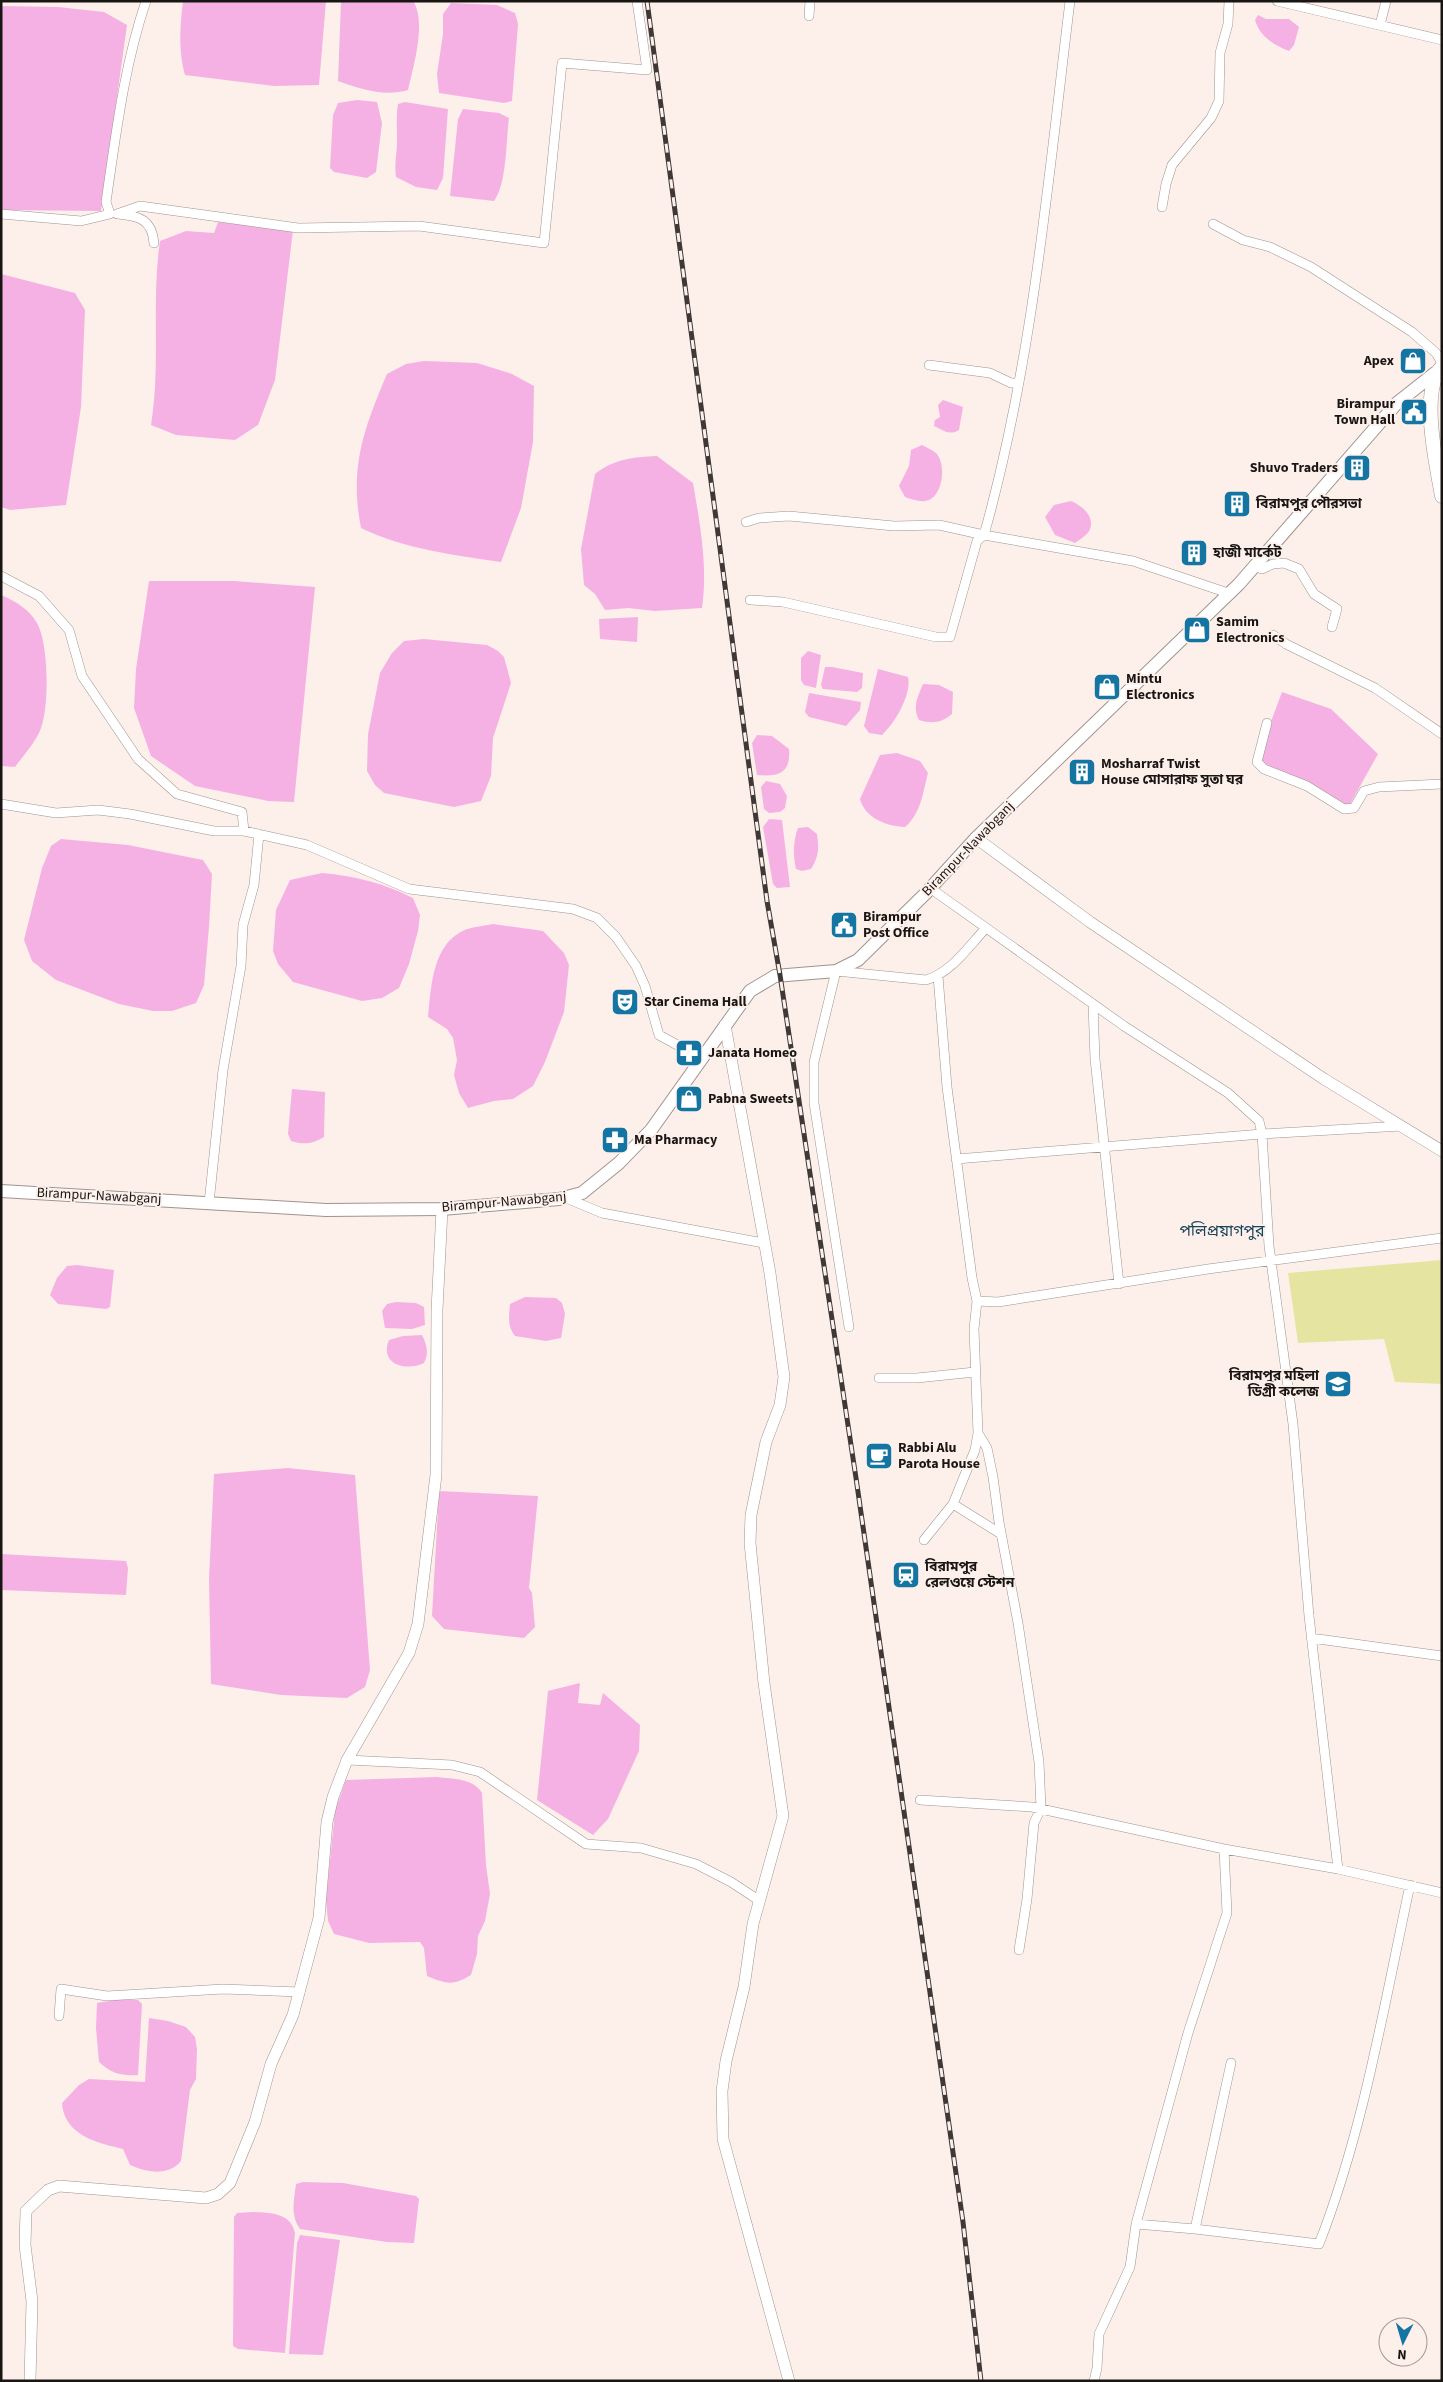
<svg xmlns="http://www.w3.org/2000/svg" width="1443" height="2382" viewBox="0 0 1443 2382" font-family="'Source Sans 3','Noto Sans Bengali',sans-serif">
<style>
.green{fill:#e5e5a1}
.water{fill:#f5b1e4}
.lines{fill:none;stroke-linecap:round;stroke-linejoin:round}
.minor-casing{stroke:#9f938e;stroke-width:10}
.tertiary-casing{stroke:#9f938e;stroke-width:12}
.secondary-casing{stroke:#9f938e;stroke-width:14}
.primary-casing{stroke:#9f938e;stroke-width:15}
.minor{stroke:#fff;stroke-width:9}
.tertiary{stroke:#fff;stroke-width:11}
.secondary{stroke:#fff;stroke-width:12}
.primary{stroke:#fff;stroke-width:14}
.rail-casing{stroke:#3e3836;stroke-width:5}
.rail{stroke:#fdf0eb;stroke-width:3;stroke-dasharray:9;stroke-linecap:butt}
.labels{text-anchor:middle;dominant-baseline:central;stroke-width:4;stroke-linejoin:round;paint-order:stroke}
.poi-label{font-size:14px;font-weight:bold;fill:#191513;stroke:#fdf0eb;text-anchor:start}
.street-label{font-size:14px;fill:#191513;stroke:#fdf0eb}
.quarter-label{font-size:16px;fill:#1a435a;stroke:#fdf0eb}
</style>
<rect width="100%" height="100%" fill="#fdf0eb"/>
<path class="green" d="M1442,1260V1384L1395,1382L1384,1339L1298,1343L1288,1273Z"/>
<path class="water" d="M183,1H326L319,85L274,86L185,75C178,51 180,25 183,1Z
M341,1H413C427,21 413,68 408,90C385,97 360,89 338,81Z
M451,3L497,5L515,13L518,24L512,101L504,103L439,93L437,74L443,34V14Z
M1,6L58,7L104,12L127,25L101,211L1,210Z
M1258,15L1266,19H1289L1299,27L1294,45L1289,51C1274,45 1260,37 1255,20Z
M357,100L377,102L382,123L376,172L367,178L334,172L330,168L333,115L338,103Z
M405,102L448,109L443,178L437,190L416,187L396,177C394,164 397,153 397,141C397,128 396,117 398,104Z
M463,109L499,113L509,118C506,140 507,184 494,201L450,196L458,119Z
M218,222L293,230L275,380L258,425L235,440L176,435L151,425C161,364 151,302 160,241L186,231L214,233Z
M1,274L75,293L85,310L81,407L66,505L10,510L1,507Z
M424,361L477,363L512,374L534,386L533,442L521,508L501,562C454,555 404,549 361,528C349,468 364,428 387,374L406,364Z
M943,400L963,407L959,430C949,436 943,430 934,426L935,420L940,417L938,405Z
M922,445C926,447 932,450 936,453C947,464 943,499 925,501C919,502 911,499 905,497L899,486L909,466L911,450Z
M657,456L693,483C700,524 708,566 702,608L655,611L628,608L605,610L595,594L584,585L581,549L595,474C614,459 633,457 657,456Z
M1071,501C1081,505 1095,516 1090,529C1088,535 1080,539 1075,543L1055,535L1045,517L1054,505Z
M149,581H234L315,587L294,802L268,801L195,786L151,756L134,708L136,669Z
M1,595C15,601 29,609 37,623C49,644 50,711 39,733C33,745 23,756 15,767L1,766Z
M638,617L637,642L600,639L599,619Z
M424,639L487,645L498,651L504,657L511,683L493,738L491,776L481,801L454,807L384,793L375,785L367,771L368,734L380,673L392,653L404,641Z
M808,651L821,655L816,688L804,685L801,680V658Z
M825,667H832L863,673L862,688L857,692L823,689L821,685Z
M878,669L908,677C912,694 895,723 882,735L869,733L864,726Z
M923,684L939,685L953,692L952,714C941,723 932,724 919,720C912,707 918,696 923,684Z
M1282,692L1331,709L1378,754L1349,806L1309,783L1261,764L1263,743Z
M809,693L861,702L860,710L846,726L809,717L805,712Z
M757,735L772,736L789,749C791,773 779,777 757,775L752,743Z
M897,753L920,761L928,773C923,792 921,814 905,827C886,826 865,818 860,799L880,755Z
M766,781L780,784L787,796L785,808L780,812L769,813L764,809L761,787Z
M769,819L782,820L790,887L777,888L773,884L763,827Z
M808,827L817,834C819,848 819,856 811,869L802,871L796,869C793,855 793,841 798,828Z
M61,839L128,845L203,860L212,874L209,927L204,985L196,1003L172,1011H153L119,1004L56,980L32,961L24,940L42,868L51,846Z
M322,873C354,876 384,883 413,898L420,915L418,931L409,964L399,988L382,998L362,1001L293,982L278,964L273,951L276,910L290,880Z
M493,924L543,931L564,953L569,965L564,1012L545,1062L533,1086L513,1099L494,1101L468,1108L459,1093L454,1075L457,1060L453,1038L447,1029L428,1017C431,989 432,949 459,933C468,927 483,926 493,924Z
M292,1089L325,1092L324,1137C313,1144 304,1145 291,1141L288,1134Z
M77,1265L114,1270L110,1307L106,1309L58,1304L50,1295L57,1278L67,1266Z
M525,1297L556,1298L562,1303L565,1314L561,1338L546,1341L515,1336C507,1326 509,1316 510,1304Z
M396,1302L416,1303L424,1307L425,1325L412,1329L385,1328L382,1311L387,1304Z
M422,1335C427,1345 429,1353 424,1363C406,1372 379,1364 389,1340L403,1336Z
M288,1468L355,1475L370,1670L365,1687L347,1698L281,1695L211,1684L209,1579L214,1474Z
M439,1491L538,1496L529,1588L532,1593L535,1627L524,1638L444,1629L432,1616Z
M1,1554L126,1561L128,1568L126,1595L1,1590Z
M580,1683L578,1703L600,1705L603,1693L640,1725L639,1751L608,1819L593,1835L537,1800L548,1691Z
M437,1777C453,1779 473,1778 482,1793L486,1865L490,1894L485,1921L478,1936L477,1954L471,1975C453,1986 446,1984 427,1976L424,1948L420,1942L369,1943L334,1934L328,1921L326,1901L335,1811L346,1780Z
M115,2000H138L142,2004L138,2075C122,2076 112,2074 99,2062L96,2028L97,2003Z
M149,2018L168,2021L186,2027L195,2037L197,2049L196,2079L190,2090L181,2161C168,2177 146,2172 130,2165L123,2149C97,2143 64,2135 62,2103L79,2085L89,2079L145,2082Z
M303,2182L343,2183L416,2196L419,2199L414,2243L387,2242L300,2229C290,2215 294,2200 296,2184Z
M253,2212C271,2213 291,2213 295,2233L285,2353L238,2349L233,2346L234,2217L237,2213Z
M300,2235L340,2240L323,2355L289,2354L297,2243Z"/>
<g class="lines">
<g class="minor-casing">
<path id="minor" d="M1070,1C1048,180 1033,361 984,535L1133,561L1228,593
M1277,1L1442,40
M809,16L810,1
M1380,25L1386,1
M1162,207L1166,184L1172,165L1211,118L1219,101L1220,53L1228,24L1229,1
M1,214L81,221L110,214L106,202C116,134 124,66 146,1
M117,214L140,206L298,228L419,226L544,243L562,63L647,70L637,1
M118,214C140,216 152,220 154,243
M1213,224L1243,240L1270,247L1311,267L1412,332L1436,353L1442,363
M929,365L990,373L1011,383H1018
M746,522L759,518L789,516L894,526L939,525L984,535
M1253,566L1262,569L1273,564L1284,563L1299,569L1314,594L1337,609L1332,627
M1,576L39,596L69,630L82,676L138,759L177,794L242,812L244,831
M750,600L783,602L936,637H950L977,541L984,535
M1273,635L1286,644L1375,688L1442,734
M1267,723L1257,762L1264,769L1307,786L1344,809L1354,808L1364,791L1379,787L1442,784
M1,804L56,813L98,810L130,814L214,831H244L307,845L409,889L573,909L597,918L616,937L636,966L645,986L659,1035L701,1058
M930,888L1124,1026L1228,1093L1259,1121L1262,1134L1269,1246L1293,1424L1309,1616L1338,1869
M1093,1004L1095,1059L1119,1284
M956,1159L1262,1134L1402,1126
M566,1198L602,1213L764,1243
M209,1203L223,1070L241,966L243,925L254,885L259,834
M977,1301L998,1302L1208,1269L1442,1238
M849,1327L814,1103V1062L836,971L926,980C952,972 968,947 986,928
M879,1378H917L975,1372
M978,1433L987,1448L993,1477L999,1522L1018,1623L1039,1762L1041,1808L1034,1823L1027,1899L1019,1950
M953,1504L1001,1534
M924,1540L953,1504L975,1450L978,1433L974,1329L977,1301L972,1278L947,1087L938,976
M1311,1638L1442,1656
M347,1760L452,1765L480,1772L586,1844L641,1848L696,1864L731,1882L760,1901
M920,1800L1032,1807L1224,1849L1338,1869L1442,1893
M59,2016L61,1989L107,1996L223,1989L300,1992
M1136,2224L1188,2033L1227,1913L1224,1849
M1195,2229L1319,2244C1364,2129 1384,2005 1410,1885
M1094,2381L1097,2368L1099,2334L1130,2267L1136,2224L1195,2229L1231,2063"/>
</g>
<g class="tertiary-casing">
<path id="tertiary" d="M976,838L1090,922L1324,1079L1442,1151
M725,1025L770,1273L784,1377L780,1405L766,1442L751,1515L750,1543L764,1683L783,1816L753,1924L744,1987L726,2061L722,2091L723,2139L789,2381
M30,2381L32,2301L25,2245L26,2211L48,2190L59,2186L206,2198L218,2194L230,2183L255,2122L271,2064L293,2015L319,1918L327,1822L333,1797L347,1760L409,1653L418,1624L436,1475L437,1310L442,1209"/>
</g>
<g class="secondary-casing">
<path id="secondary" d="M1,1191L326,1210L442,1209L559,1199L582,1193L619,1163L651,1130L750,991L775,976L836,971L858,960L926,893L976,838L1239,584L1397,403L1435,373"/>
</g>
<g class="primary-casing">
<path id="primary" d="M1442,367C1419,389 1437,467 1442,496"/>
</g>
<use href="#minor" class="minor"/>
<use href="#tertiary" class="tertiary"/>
<use href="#secondary" class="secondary"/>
<use href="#primary" class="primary"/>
<g class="rail-casing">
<path id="rail" d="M647,1L767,901L780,975L856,1478L963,2222L981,2381"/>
</g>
<use href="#rail" class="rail"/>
</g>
<defs>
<g id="shop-square" transform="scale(1.4375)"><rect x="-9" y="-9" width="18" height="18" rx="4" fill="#1475a2" stroke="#fdf0eb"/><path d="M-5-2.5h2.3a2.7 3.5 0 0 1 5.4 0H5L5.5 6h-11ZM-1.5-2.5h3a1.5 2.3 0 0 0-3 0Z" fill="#fff"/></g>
<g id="civic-square" transform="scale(1.4375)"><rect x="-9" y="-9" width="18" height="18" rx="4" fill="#1475a2" stroke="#fdf0eb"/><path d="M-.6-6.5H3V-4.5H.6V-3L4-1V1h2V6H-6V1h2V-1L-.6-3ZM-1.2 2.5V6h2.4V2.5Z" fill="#fff"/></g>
<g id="building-square" transform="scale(1.4375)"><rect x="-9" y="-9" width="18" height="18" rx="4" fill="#1475a2" stroke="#fdf0eb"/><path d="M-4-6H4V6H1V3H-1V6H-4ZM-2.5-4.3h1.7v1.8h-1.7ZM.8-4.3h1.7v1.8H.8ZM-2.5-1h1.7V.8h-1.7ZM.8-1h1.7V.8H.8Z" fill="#fff"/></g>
<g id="theatre-square" transform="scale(1.4375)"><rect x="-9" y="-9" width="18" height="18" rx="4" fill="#1475a2" stroke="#fdf0eb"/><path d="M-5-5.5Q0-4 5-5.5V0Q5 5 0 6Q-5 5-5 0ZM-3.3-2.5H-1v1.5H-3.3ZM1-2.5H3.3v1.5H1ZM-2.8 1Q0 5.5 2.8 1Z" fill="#fff"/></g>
<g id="pharmacy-square" transform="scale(1.4375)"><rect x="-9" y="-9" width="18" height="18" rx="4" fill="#1475a2" stroke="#fdf0eb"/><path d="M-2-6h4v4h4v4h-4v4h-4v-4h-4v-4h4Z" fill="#fff"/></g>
<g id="university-square" transform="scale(1.4375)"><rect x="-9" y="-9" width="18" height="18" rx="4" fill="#1475a2" stroke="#fdf0eb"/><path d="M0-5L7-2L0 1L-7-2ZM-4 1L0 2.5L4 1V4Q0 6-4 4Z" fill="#fff"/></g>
<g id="cafe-square" transform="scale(1.4375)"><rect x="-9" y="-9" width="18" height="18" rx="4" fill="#1475a2" stroke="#fdf0eb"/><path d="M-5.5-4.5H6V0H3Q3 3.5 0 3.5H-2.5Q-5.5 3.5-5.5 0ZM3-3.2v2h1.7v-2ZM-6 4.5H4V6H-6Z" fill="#fff"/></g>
<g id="station-square" transform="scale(1.4375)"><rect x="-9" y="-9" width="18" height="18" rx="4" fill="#1475a2" stroke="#fdf0eb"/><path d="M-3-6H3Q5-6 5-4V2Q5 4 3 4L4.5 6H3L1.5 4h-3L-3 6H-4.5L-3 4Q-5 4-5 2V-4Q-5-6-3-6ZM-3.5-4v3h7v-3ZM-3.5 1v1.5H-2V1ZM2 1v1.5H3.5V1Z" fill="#fff"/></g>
</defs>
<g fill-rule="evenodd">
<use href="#shop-square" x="1413" y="361"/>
<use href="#civic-square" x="1414" y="412"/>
<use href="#building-square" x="1357" y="468"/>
<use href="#building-square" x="1237" y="504"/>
<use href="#building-square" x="1194" y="553"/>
<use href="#shop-square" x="1197" y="630"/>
<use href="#shop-square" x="1107" y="687"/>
<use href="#building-square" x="1082" y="772"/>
<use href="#civic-square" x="844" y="925"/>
<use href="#theatre-square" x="625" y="1002"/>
<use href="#pharmacy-square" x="689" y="1053"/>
<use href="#shop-square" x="689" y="1099"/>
<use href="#pharmacy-square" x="615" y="1140"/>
<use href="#university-square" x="1338" y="1384"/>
<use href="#cafe-square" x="879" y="1456"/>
<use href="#station-square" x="906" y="1575"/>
</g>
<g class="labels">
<g class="poi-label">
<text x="1394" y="361" text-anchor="end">Apex</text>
<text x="1395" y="404" text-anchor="end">Birampur<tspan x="1395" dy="16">Town Hall</tspan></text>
<text x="1338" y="468" text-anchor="end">Shuvo Traders</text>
<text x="1256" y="504">বিরামপুর পৌরসভা</text>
<text x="1213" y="553">হাজী মার্কেট</text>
<text x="1216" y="622">Samim<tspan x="1216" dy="16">Electronics</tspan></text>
<text x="1126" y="679">Mintu<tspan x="1126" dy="16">Electronics</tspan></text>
<text x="1101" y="764">Mosharraf Twist<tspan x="1101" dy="16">House মোসারাফ সুতা ঘর</tspan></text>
<text x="863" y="917">Birampur<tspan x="863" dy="16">Post Office</tspan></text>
<text x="644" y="1002">Star Cinema Hall</text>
<text x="708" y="1053">Janata Homeo</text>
<text x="708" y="1099">Pabna Sweets</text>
<text x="634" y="1140">Ma Pharmacy</text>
<text x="1319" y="1376" text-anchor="end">বিরামপুর মহিলা<tspan x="1319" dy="16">ডিগ্রী কলেজ</tspan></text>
<text x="898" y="1448">Rabbi Alu<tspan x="898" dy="16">Parota House</tspan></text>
<text x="925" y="1567">বিরামপুর<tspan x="925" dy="16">রেলওয়ে স্টেশন</tspan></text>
</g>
<g class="street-label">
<text transform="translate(968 849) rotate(-46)">Birampur-Nawabganj</text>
<text transform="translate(99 1196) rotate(3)">Birampur-Nawabganj</text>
<text transform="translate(504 1202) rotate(-5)">Birampur-Nawabganj</text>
</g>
<g class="quarter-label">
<text x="1222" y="1231">পলিপ্রয়াগপুর</text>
</g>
</g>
<rect width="1443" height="2382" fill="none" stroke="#191513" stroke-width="5"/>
<g transform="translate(1403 2342) rotate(185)"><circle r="24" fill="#fdf0eb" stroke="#a29895"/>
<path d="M0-4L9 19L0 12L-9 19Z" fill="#1475a2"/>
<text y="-8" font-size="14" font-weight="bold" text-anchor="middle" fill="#191513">N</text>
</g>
</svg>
